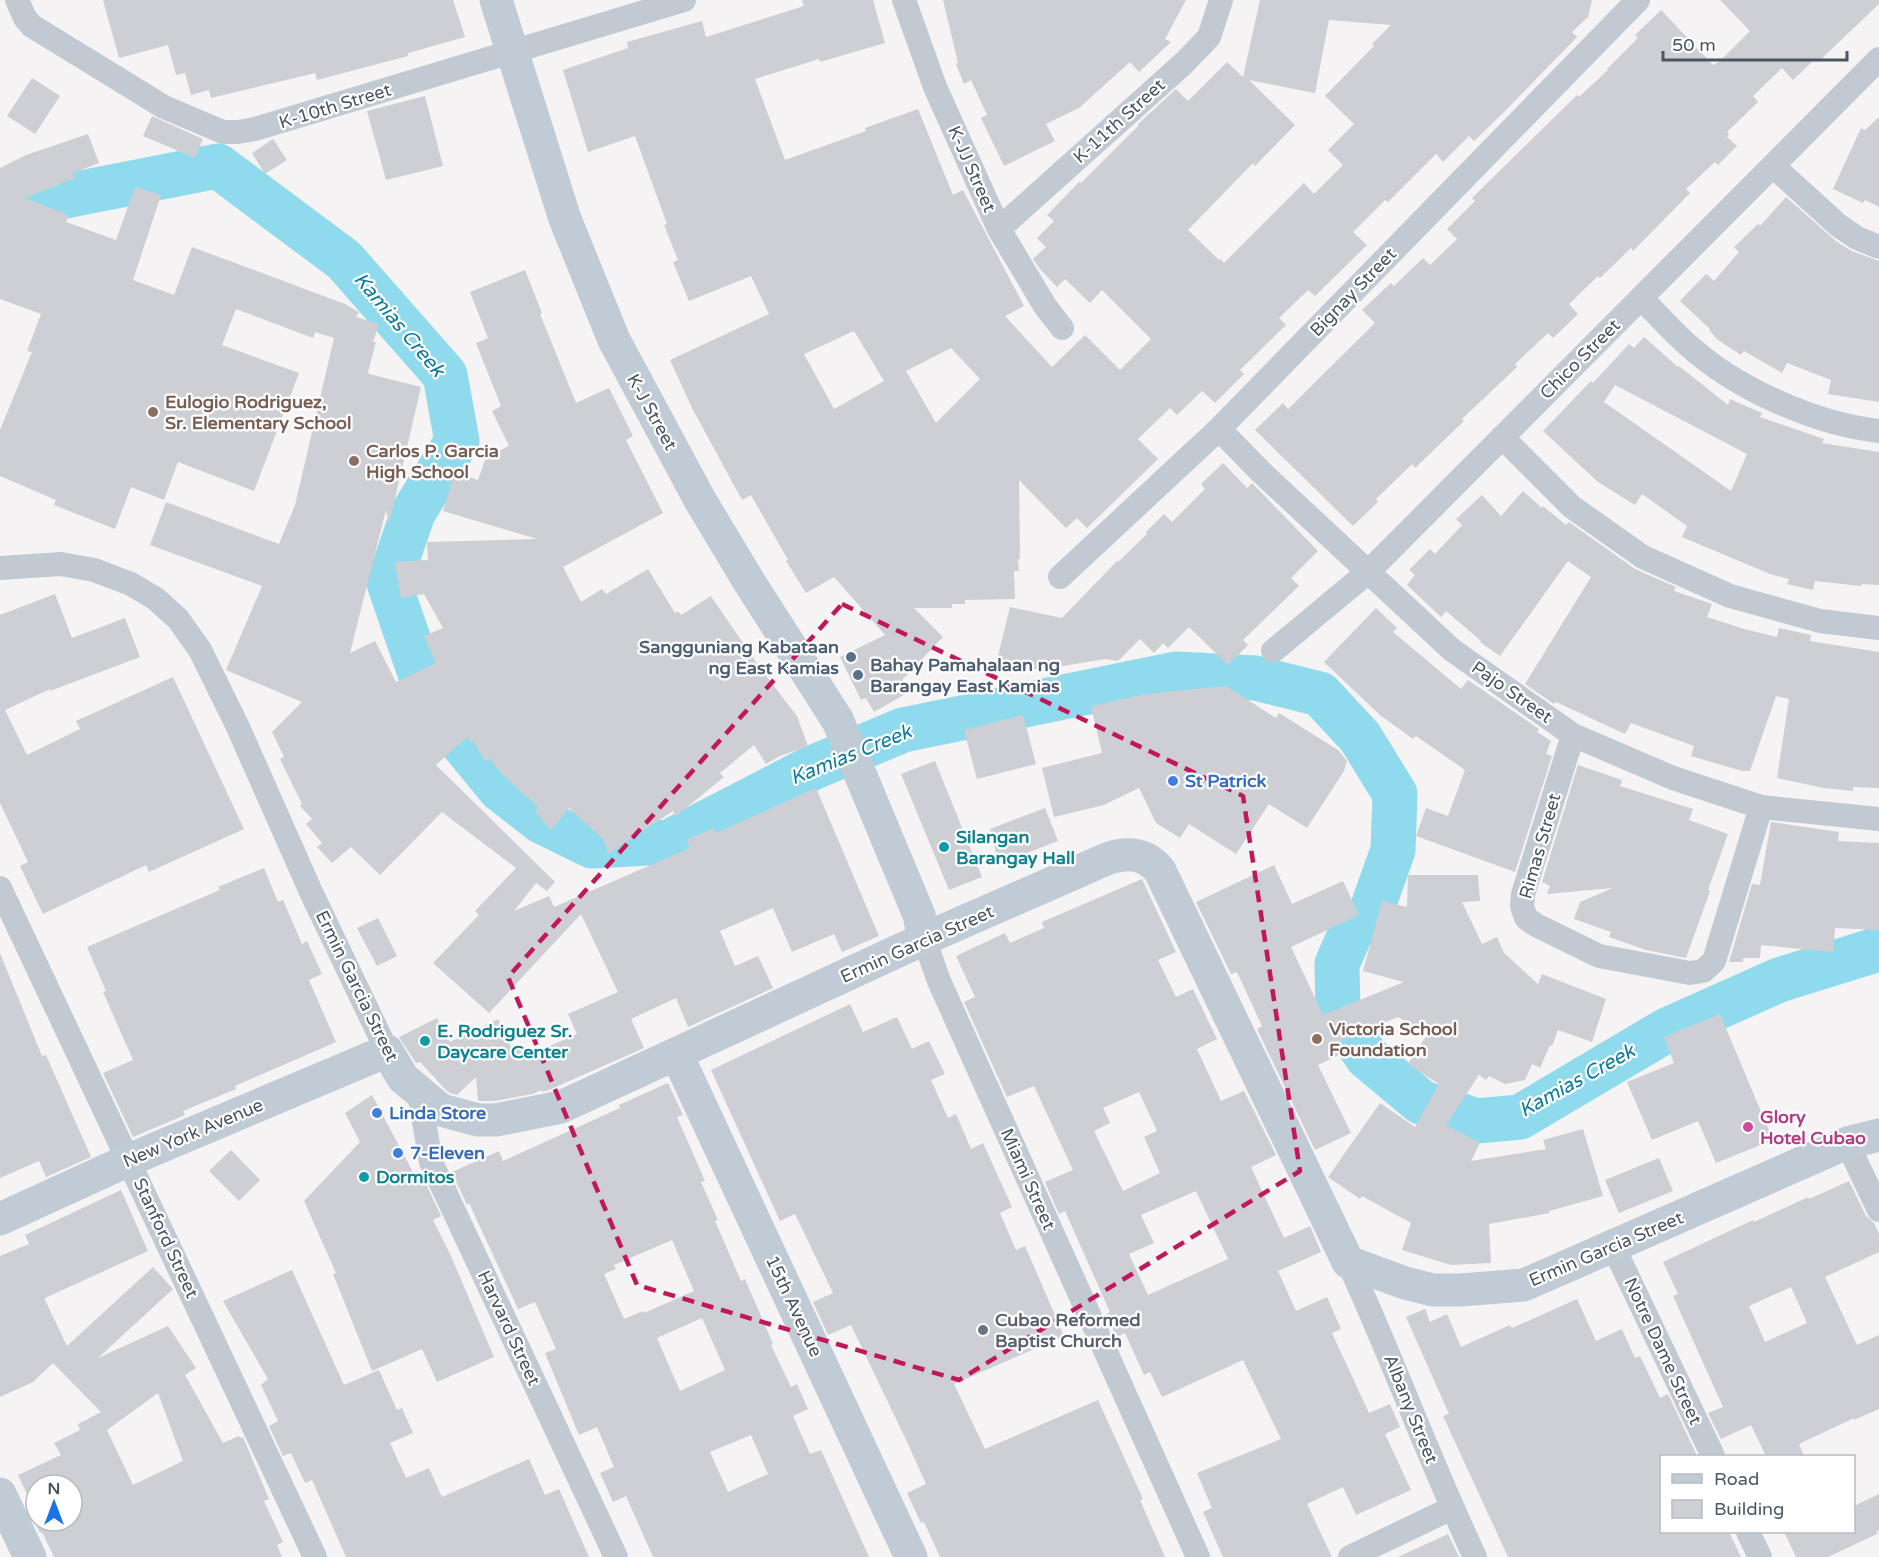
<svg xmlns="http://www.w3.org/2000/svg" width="1879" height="1557" viewBox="0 0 1879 1557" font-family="'Varela Round',sans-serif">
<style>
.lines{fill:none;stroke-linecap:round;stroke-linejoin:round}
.river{stroke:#90daee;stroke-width:45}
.building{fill:#cdcfd5;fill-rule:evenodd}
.street{stroke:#c1cad2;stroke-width:24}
.secondary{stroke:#c1cbd6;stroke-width:33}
.marked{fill:none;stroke:#c2185b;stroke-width:4.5;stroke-dasharray:12 8;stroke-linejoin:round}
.education-dot{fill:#8d6e63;stroke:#fff;stroke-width:2}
.service-dot{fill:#5c6f8a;stroke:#fff;stroke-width:2}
.shop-dot{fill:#3f7fe0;stroke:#fff;stroke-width:2}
.culture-dot{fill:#0f9aa8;stroke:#fff;stroke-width:2}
.hotel-dot{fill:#d1479c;stroke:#fff;stroke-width:2}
.worship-dot{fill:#6b7280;stroke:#fff;stroke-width:2}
.labels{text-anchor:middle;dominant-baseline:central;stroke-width:4.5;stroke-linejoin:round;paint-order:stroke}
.street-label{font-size:18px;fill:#4a5661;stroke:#fff}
.education-label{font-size:18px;font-weight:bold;fill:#785e54;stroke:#fff;text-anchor:start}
.service-label{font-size:18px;font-weight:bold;fill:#4e5e75;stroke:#fff;text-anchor:end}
.shop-label{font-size:18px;font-weight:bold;fill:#366cbe;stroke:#fff;text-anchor:start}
.culture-label{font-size:18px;font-weight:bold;fill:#0d838f;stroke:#fff;text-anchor:start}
.hotel-label{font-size:18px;font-weight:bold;fill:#b23c85;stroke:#fff;text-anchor:start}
.worship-label{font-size:18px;font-weight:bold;fill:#5b616d;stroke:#fff;text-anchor:start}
.water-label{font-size:20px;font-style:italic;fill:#0c7c9b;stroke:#fff}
</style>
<rect width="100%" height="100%" fill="#f5f3f3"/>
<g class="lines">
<path class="river" d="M0,231L35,202L218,166L344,260L445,375L457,441L413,513L389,583L431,705L500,789L541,821L592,846L669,842L812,768L903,730L1176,674L1255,678L1320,694L1360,737L1395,794L1393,850L1371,912L1351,932L1337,964L1338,1014L1367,1057L1421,1102L1477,1121L1520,1117L1667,1030L1779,980L1879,949"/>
</g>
<path class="building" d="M103,0H453L465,37L408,53V56L317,80L315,73L211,98L209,90L191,95L185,73L176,75L168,45L119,58Z
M802,0H873L885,43L820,62L819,59L755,79L785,160L866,131L865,128L918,109L953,195L963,190L1024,306L1005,316L1052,367L1085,335L1120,370L1151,339L1102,290L1090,303L1065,279L1057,287L1040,269L1033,259L1046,247L1037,238L1054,221L1047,215L1079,182L1081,183L1139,125L1138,124L1176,89L1188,101L1227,62L1243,77L1260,0H1592L1588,17L1572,32L1577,37L1503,113L1474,141L1469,136L1443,162L1436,154L1388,202L1385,200L1353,232L1367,245L1315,296L1308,290L1279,318L1286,325L1240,370L1244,374L1215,403L1202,391L1177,415L1170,408L1138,439L1158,459L1087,528L1077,518L1066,528L1019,480L1020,559H1018L1019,571H1014L1015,599L965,600V604H952V608H914L943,637L902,680L909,692L874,712L866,698L861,700L840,657L885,635L834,577L806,593L786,561L788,560L751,495L742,500L692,408L670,360L769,314L751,276L689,301L673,262L678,260L664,225L667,224L635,136L588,152L563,70L628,48L627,42L702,21L706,37L804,6ZM1329,20L1391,25L1372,44L1374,46L1325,96L1354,124L1328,150L1343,165L1314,194L1304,183L1224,263L1221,259L1219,260L1188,230L1253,163L1255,166L1295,125L1249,80L1315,93ZM854,331L884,381L834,409L804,354ZM951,348L980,379L936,423L906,371Z
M943,0H1186L1165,39L1171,42L1139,72L1130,62L1079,108L1046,124L1055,141L1004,166L981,118L987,115L971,80L964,84L956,64L958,63Z
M1720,0H1879V4L1818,62L1815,59L1793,80L1782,68L1753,96L1758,102L1727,132L1729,134L1727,137L1737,146L1718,165L1715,162L1686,189L1690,193L1633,251L1631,248L1600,278L1598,276L1569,304L1578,314L1553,338L1548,333L1515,364L1517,367L1462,419L1464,421L1415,468L1412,464L1376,499L1378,502L1353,526L1255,430L1283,403L1288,409L1375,323L1362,310L1391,283L1394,286L1423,258L1430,265L1457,239L1447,229L1475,201L1472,198L1577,95L1579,97L1608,70L1607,69L1638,38L1635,35L1661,10L1713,65L1719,62L1750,31Z
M32,78L60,96L35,134L7,116Z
M425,96L443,166L386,180L367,111Z
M152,116L203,139L195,158L143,136Z
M1879,117V207L1865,200L1863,203L1833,189L1861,128L1865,130Z
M88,134L99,163L73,173L75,178L25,198L69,215L66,222L116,240L135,187L161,195L133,280L174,295L192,247L345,304L359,312L356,317L379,324L373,342H376L368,372L369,374L421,387L389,524L386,510L350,653L375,641L396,682L436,663L424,636L443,628L424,594L401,598L395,562L428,560L427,542L537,539L443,511L455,472L478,480L486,457L509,446L492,411L501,406L476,343L488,338L470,292L525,270L542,313L540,314L576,403L609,388L633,436L626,440L663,513L563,567L581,602L602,589L606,594L648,569L675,613L678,611L681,615L711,596L760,668L797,716L808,746L780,756L766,764L754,745L720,773L724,777L675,817L673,811L608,854L604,840L569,808L551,830L535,811L538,807L505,777L490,759L485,761L473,740L471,742L467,737L436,765L555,882L547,891L536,883L514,911L549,896L554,907L690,848L686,840L714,828L716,833L816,788L879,936L842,952L834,934L792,952L773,908L720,931L735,966L758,956L773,988L688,1027L676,998L631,1019L644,1048L549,1090L542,1092L541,1090L533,1094L494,1101H480L478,1100L476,1077L457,1095L450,1093L445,1089L420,1062L416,1063L399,1037L437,1018L450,1042L498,1019L513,1051L521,1048L525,1057L577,1034L568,1014L618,992L581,914L489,1013L433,963L479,915L475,911L516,868L442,812L380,875L351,847L332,863L317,847L322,843L306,824L312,819L300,806L302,804L280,759L284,757L272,732L302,702L226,670L262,586L150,545L166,502L279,544L295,505L334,338L315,332L313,338L236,309L222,345L299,373L254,491L178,462L164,500L131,487L115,529L54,505L56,500L0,476V430L32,352L27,351L41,314L0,299V168L26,155Z
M273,139L287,160L265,174L252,153Z
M1786,197L1837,242L1852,251L1879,261V402L1828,394L1831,380L1787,363L1782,373L1744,351L1741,355L1718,340L1709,330L1710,329L1680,301L1706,274L1714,281L1739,252L1734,247L1758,224L1760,226Z
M1644,337L1678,367L1679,366L1728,405L1730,399L1762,413L1760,417L1824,439L1822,443L1879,452V585L1862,584L1861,586L1815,581L1813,590L1787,584L1789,579L1770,574L1682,537L1687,526L1642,494L1635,505L1598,482L1543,431L1591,381L1593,383L1629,344L1634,348ZM1615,385L1747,454L1731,491L1604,402Z
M1223,463L1247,488L1252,483L1318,551L1291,578L1299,586L1243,640L1248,645L1228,665L1189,627L1168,648L1163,643L1154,653L1140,639L1118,661L1105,659L1038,670L1034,669L1033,672L996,664L1010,607L1062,618L1117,561L1118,562L1147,534L1146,532L1164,514L1172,522L1205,489L1201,484Z
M1523,491L1542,508L1543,506L1566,525L1569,522L1635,569L1676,587L1674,591L1712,604L1707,617L1744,629L1777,637L1779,628L1811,635L1810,641L1879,652V788L1853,787V791L1824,788L1777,778L1789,699L1776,696L1750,771H1742L1691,756L1694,746L1631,723L1625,734L1556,702L1554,704L1525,684L1591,577L1568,561L1500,656L1480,642L1481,641L1446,611L1441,617L1407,585L1415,575L1409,570L1430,549L1435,554L1462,525L1456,519L1482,495L1501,516Z
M55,594L72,638L125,618L140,657L50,691V689L5,710L27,755L80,729L76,721L173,677L244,829L149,872L146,865L43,914L20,866L28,862L0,803V615Z
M1376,608L1397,628L1393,632L1461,689L1468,680L1539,729L1537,732L1551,741L1546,754L1552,756L1515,872L1416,836L1426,808L1448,816L1465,770L1416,736L1413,739L1380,715L1324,662Z
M1226,686L1276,718L1279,713L1338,750L1347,761L1344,771L1307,828L1269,804L1236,854L1189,824L1180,838L1156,823L1139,788L1104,805L1054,817L1042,768L1102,753L1091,706L1146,694Z
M1023,715L1036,764L977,779L964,730Z
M935,761L982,877L949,890L901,774Z
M1578,765L1622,780L1620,786L1693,809L1689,820L1728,834L1708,890L1710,891L1686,958L1646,950L1609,937L1611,932L1574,919L1580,902L1613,888L1547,894L1550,886L1542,882Z
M1045,808L1058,841L999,864L990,829Z
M1771,822L1839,832L1838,841L1879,843V930L1835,928L1833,952L1761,945L1760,958H1743V962H1729L1752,884L1760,885Z
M1274,865L1292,904L1343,881L1359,915L1291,947L1323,1015L1404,982L1363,971L1382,901L1407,907L1408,875H1478L1480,901L1462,902L1482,944L1497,937L1504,953L1538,984L1542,974L1606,999L1592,1042L1558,1030L1552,1046L1550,1045L1540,1068L1532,1064L1525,1080L1505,1084L1489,1076L1486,1080L1479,1075L1446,1125L1480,1143L1471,1161L1546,1149L1543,1140L1583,1129L1603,1196L1549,1211L1550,1213L1489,1224L1491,1263L1451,1265L1402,1250L1411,1223L1362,1196L1360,1199L1328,1177L1380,1103L1415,1127L1439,1084L1408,1064L1427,1035L1398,1017L1333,1044L1339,1055L1318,1065L1351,1133L1315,1150L1257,1029L1262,1026L1237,972L1231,974L1196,902Z
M264,868L278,902L283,900L302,944L307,941L322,974L309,980L336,1042L235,1086L236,1089L183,1111L185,1115L133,1137L103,1073L133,1060L103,992L106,991L87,947L220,890L218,887Z
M1142,879L1176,952L1158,960L1176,997L1193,989L1217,1039L1197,1049L1221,1101L1244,1091L1276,1155L1251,1167L1284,1238L1310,1226L1321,1252L1278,1271L1296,1311L1327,1297L1341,1329L1332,1333L1369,1413L1390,1404L1400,1427L1385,1434L1411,1490L1356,1515L1343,1487L1307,1504L1332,1557H1223L1203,1512L1212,1508L1197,1473L1281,1439L1243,1360L1162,1397L1150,1372L1144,1375L1125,1333L1117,1337L1106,1314L1110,1312L1065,1211L1059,1214L1045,1182L1073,1170L1034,1086L1007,1097L964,1002L975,997L956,956L1005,933L1010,943L1044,928L1042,922ZM1139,1092L1157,1131L1144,1137L1160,1173L1123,1191L1094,1131L1110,1123L1103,1108ZM1196,1191L1228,1259L1148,1295L1129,1254L1154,1243L1141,1215Z
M378,918L397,956L377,966L357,928Z
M0,953L42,1056L46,1055L91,1157L46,1177L39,1161L0,1178Z
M850,1004L863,1032L897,1017L912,1049L929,1041L945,1074L931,1080L948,1118L956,1114L971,1149L983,1143L1012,1207L1000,1213L1016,1250L1025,1246L1064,1336L954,1384L985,1449L1098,1400L1143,1499L1140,1500L1165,1557H940L924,1522L921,1523L907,1493L926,1484L908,1444L851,1325L828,1335L813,1302L833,1293L795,1214L780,1221L711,1070Z
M1720,1014L1773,1140L1716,1163L1698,1121L1652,1140L1627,1082L1674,1063L1664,1037Z
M668,1083L683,1115L677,1117L705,1181L701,1182L718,1220L715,1221L741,1281L745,1279L773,1344L771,1345L791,1387L797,1384L808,1409L793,1416L810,1454L821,1450L869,1557H653L626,1496L613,1502L600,1473L614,1467L597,1427L579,1435L545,1353L556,1349L535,1302L518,1309L469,1203L467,1205L452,1172L499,1151L503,1161L620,1108L619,1105ZM672,1240L694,1291L644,1313L643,1311L624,1319L604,1274L616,1269L614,1265ZM702,1318L725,1370L680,1391L657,1338ZM751,1435L768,1474L728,1492L710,1452Z
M372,1095L414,1174L416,1172L422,1186L426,1184L441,1216L433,1220L451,1256L494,1357L437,1382L422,1349L372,1371L333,1274L336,1273L304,1201L360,1142L345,1113Z
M231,1150L260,1180L239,1201L209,1171Z
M1659,1158L1673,1191L1619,1213L1605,1180Z
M1849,1181L1866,1216L1874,1223L1879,1234V1252L1825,1277L1857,1345L1879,1335V1409L1854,1420V1418L1799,1444L1804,1456H1766L1751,1425L1721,1439L1708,1413L1723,1407L1673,1296L1678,1294L1663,1262L1753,1220L1754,1222L1808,1197L1809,1199ZM1791,1287L1807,1323L1765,1342L1749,1306Z
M121,1190L148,1251L45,1298V1300L67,1346L153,1267L173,1289L98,1358L168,1326L196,1368L185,1375L223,1443L239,1436L240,1438L243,1437L269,1499L264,1501L283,1542L277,1545L282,1557H54L42,1532L40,1533L29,1511L34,1509L18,1475L61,1455L54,1443L80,1430L78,1424L101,1412L53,1363L33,1382L0,1397V1256L29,1244L25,1235ZM158,1393L183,1461L133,1485L107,1430ZM36,1485H72V1521H36Z
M292,1270L344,1385L379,1370L397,1410L402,1408L413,1433L390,1443L406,1478L429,1468L442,1497L529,1459L545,1495L559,1489L589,1557H346L312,1480L305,1483L291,1453L283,1456L269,1426L278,1421L261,1385L268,1379L223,1301Z
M1577,1299L1596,1341L1622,1329L1635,1358L1640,1356L1660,1398L1668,1394L1697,1456H1662V1532H1729L1741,1557H1508L1443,1416L1449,1414L1406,1317L1425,1309L1430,1322L1447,1314L1461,1347L1510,1325L1512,1328Z
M1879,1494V1530L1876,1532L1879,1533L1828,1557H1796L1784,1532H1854V1506Z
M1448,1534L1459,1557H1398Z"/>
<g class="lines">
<path class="street" d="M17,0L25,18L32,26L164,107L223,132H238L255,129L684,0
M904,0L935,87L999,229L1045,306L1062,328
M1773,166L1838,225L1857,238L1879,247
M999,229L1184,63L1209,37L1221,0
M1641,298C1657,314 1672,331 1689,346C1737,389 1815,424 1879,431
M1219,429L1261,472L1452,650L1573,735L1673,778L1761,807L1879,819
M1502,437L1572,507L1643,557L1730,596L1820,621L1879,628
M0,568L61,564L94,570L131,584L156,599L178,619L200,650L237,725L311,892L387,1051
M1060,577L1219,429L1638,0
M1273,651L1368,572L1879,59
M1573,735L1523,894L1522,906L1526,918L1536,925L1599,956L1690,973L1703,971L1714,961L1761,807
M0,888L315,1557
M924,939L939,981L1198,1557
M419,1093L431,1162L616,1557
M1847,1143L1879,1210
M1613,1246L1713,1456
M1348,1262C1393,1359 1429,1460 1475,1557
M1748,1532L1760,1557
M1350,1557L1452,1508"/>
<path class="secondary" d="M496,0L565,219L614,340L700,500L748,580L838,721L919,915L924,939
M677,1055L911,1557
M0,1219L129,1160L387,1051L403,1078L441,1110L478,1120H496L561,1107L924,939L1109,858C1129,852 1146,853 1160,871L1348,1262L1405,1283L1433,1290H1460L1524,1285L1847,1143L1879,1135
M0,1494L30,1557"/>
</g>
<path class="marked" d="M842,604L1243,796L1300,1171L959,1380L637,1285L508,977Z"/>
<g class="education-dot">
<circle cx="153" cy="412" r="6"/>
<circle cx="354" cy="461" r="6"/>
<circle cx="1317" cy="1039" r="6"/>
</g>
<g class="service-dot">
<circle cx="851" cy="657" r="6"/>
<circle cx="858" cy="675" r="6"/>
</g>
<g class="shop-dot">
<circle cx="1173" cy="781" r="6"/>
<circle cx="377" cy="1113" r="6"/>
<circle cx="398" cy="1153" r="6"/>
</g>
<g class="culture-dot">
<circle cx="944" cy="847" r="6"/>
<circle cx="425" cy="1041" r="6"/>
<circle cx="364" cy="1177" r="6"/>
</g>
<circle class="hotel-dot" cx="1748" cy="1127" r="6"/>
<circle class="worship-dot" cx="983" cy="1330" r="6"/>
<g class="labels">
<g class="street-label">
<text transform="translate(335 106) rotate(-17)">K-10th Street</text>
<text transform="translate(1119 121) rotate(-42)">K-11th Street</text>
<text transform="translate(972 169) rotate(66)">K-JJ Street</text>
<text transform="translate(1353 292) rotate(-46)">Bignay Street</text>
<text transform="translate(1580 359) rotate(-45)">Chico Street</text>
<text transform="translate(652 412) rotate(61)">K-J Street</text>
<text transform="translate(1512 692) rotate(35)">Pajo Street</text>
<text transform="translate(1540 846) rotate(-74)">Rimas Street</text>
<text transform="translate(917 944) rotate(-24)">Ermin Garcia Street</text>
<text transform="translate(357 986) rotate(64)">Ermin Garcia Street</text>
<text transform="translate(193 1133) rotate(-23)">New York Avenue</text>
<text transform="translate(1028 1179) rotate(66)">Miami Street</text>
<text transform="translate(166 1238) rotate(65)">Stanford Street</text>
<text transform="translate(1606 1249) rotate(-23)">Ermin Garcia Street</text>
<text transform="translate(794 1306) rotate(65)">15th Avenue</text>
<text transform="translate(509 1328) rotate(65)">Harvard Street</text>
<text transform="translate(1663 1351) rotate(65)">Notre Dame Street</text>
<text transform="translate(1411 1409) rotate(68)">Albany Street</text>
</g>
<g class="education-label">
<text x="165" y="402">Eulogio Rodriguez,<tspan x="165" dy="21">Sr. Elementary School</tspan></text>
<text x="366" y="451">Carlos P. Garcia<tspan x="366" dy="21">High School</tspan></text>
<text x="1329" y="1029">Victoria School<tspan x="1329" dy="21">Foundation</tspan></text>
</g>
<g class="service-label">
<text x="839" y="647">Sangguniang Kabataan<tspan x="839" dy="21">ng East Kamias</tspan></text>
<text x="870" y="665" text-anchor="start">Bahay Pamahalaan ng<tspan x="870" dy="21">Barangay East Kamias</tspan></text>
</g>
<g class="shop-label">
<text x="1185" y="781">St Patrick</text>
<text x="389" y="1113">Linda Store</text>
<text x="410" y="1153">7-Eleven</text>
</g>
<g class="culture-label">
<text x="956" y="837">Silangan<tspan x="956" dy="21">Barangay Hall</tspan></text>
<text x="437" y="1031">E. Rodriguez Sr.<tspan x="437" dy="21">Daycare Center</tspan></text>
<text x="376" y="1177">Dormitos</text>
</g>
<g class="hotel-label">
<text x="1760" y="1117">Glory<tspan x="1760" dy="21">Hotel Cubao</tspan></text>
</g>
<g class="worship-label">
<text x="995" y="1320">Cubao Reformed<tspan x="995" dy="21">Baptist Church</tspan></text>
</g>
<g class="water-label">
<text transform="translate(399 325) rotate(50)">Kamias Creek</text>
<text transform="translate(851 755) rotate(-22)">Kamias Creek</text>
<text transform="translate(1577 1081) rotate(-29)">Kamias Creek</text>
</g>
</g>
<rect x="1660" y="1455" width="195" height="78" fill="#ffffff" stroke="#b7bbc0" stroke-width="1.5"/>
<rect x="1672" y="1474" width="30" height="9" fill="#c1cbd6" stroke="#b7bbc0" stroke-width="1.5"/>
<text x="1714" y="1485" font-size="18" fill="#4a5661">Road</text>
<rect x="1672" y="1500" width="30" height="18" fill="#cdcfd5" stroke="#b7bbc0" stroke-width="1.5"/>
<text x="1714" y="1515" font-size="18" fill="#4a5661">Building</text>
<g transform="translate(54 1503)"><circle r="28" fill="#ffffff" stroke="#b7bbc0" stroke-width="1.5"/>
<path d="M0-4.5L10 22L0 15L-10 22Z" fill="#1a73e8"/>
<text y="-9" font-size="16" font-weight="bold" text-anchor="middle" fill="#4a5661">N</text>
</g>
<path d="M1663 51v9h184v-9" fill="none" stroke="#4a5661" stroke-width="3"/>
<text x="1672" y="51" font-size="18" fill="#4a5661" stroke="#ffffff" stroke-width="4.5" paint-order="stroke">50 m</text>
</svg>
